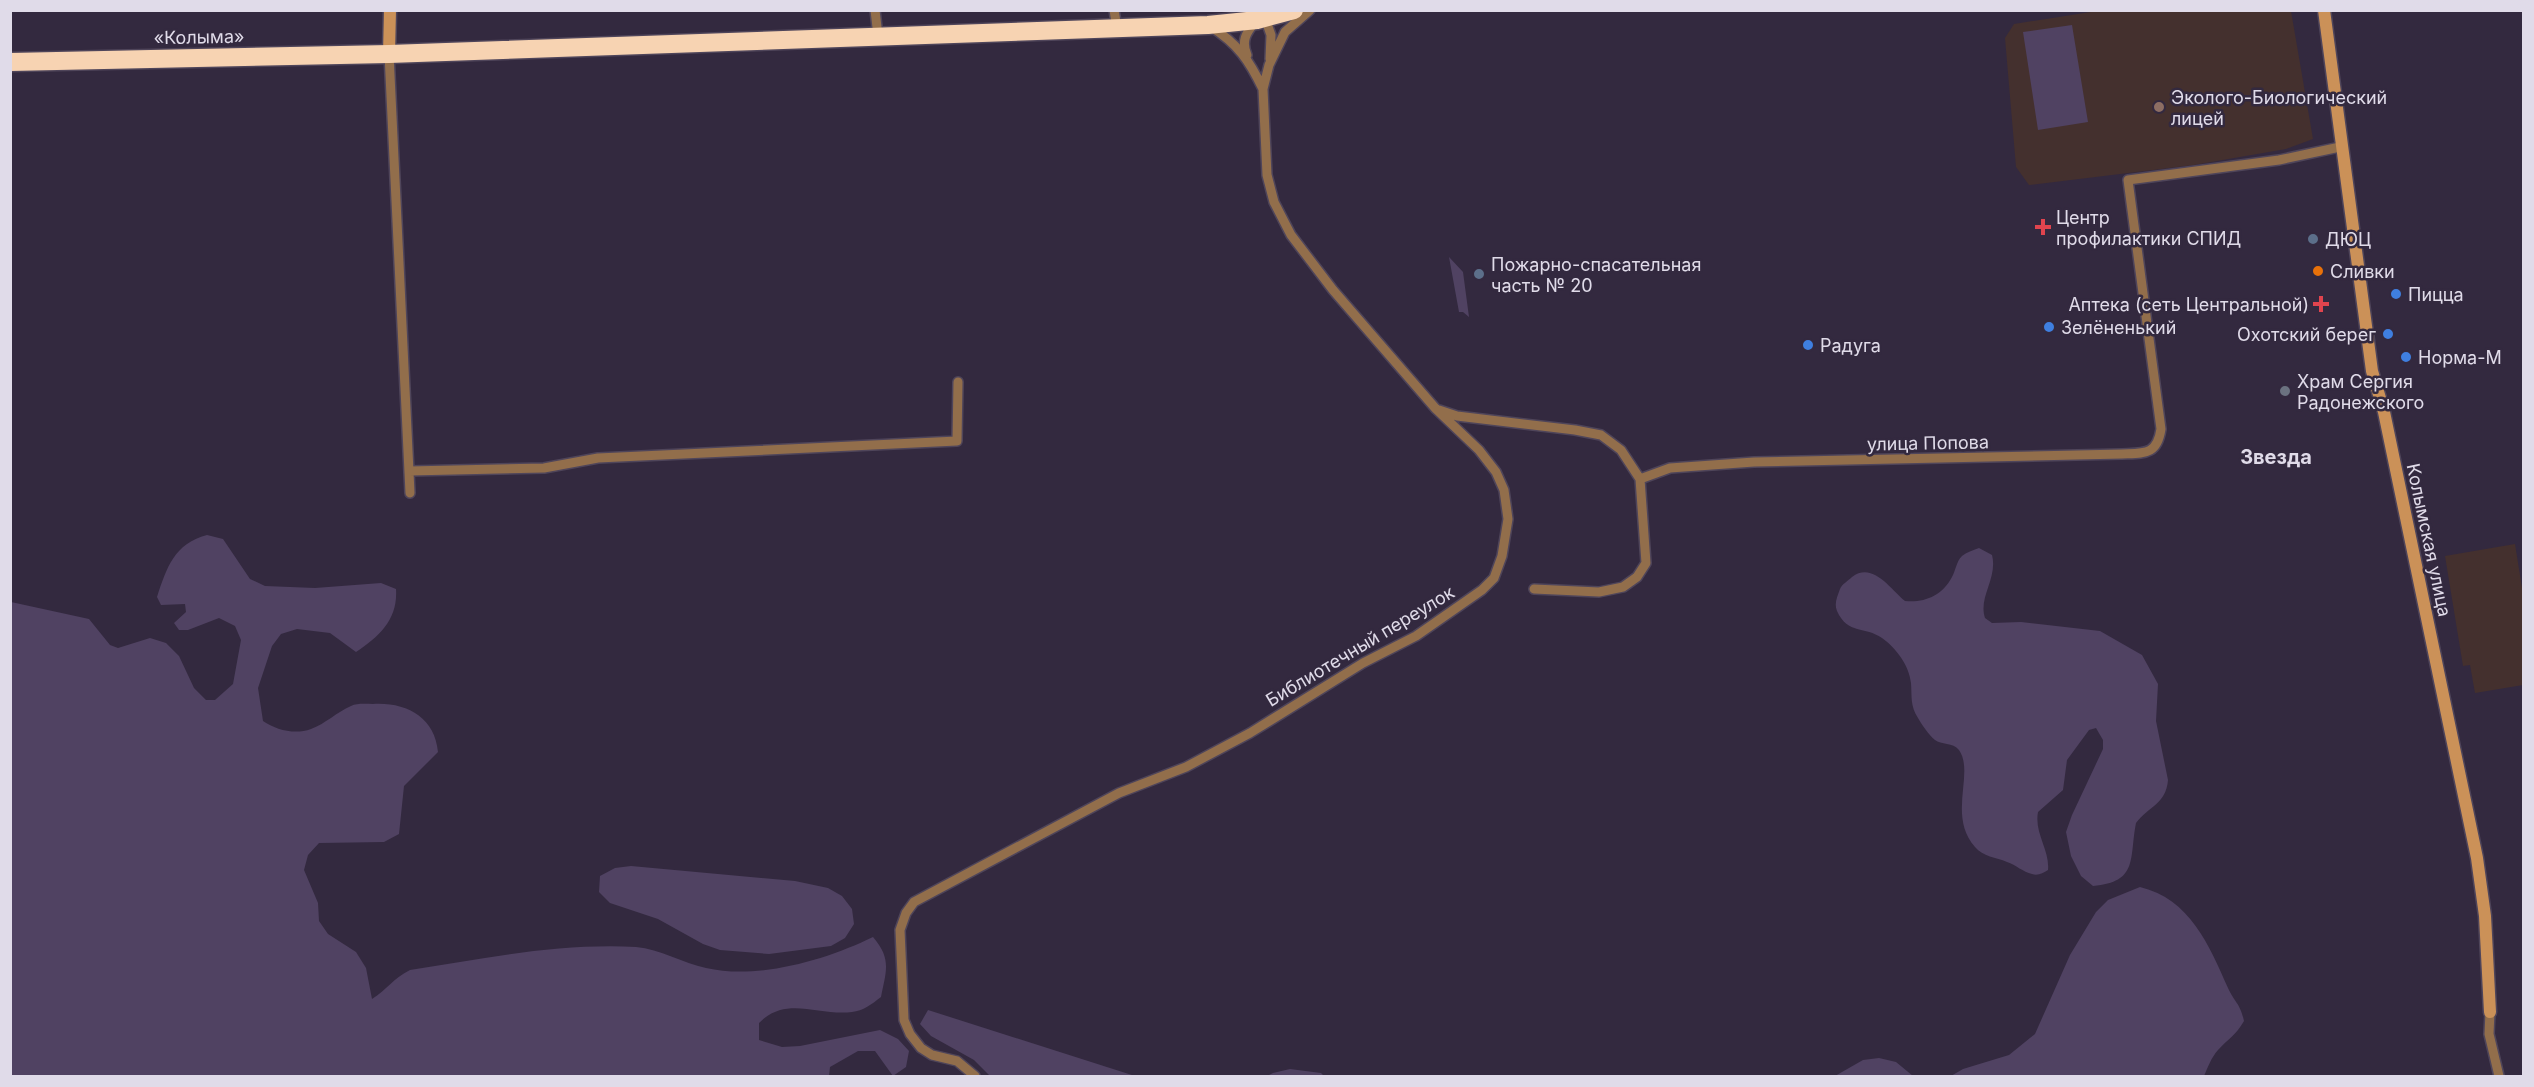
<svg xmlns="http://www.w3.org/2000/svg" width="2534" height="1087" viewBox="0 0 2534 1087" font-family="Inter,sans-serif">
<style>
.education{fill:#44302e}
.green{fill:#504262}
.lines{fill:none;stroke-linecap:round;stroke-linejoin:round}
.street-casing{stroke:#4f455a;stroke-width:12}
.secondary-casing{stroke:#4f455a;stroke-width:15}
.highway-casing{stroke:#4f455a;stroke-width:21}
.street{stroke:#926e4b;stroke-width:9}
.secondary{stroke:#cb9158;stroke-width:12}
.highway{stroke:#f7d3b2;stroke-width:18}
.education-dot{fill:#8d6e63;stroke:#33293f;stroke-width:2}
.health-dot{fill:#e0444e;stroke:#33293f;stroke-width:2}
.service-dot{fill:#5c6f8a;stroke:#33293f;stroke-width:2}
.food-dot{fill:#e8710a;stroke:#33293f;stroke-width:2}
.shop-dot{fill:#3f7fe0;stroke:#33293f;stroke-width:2}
.worship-dot{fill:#6b7280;stroke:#33293f;stroke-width:2}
.labels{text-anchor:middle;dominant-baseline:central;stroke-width:5;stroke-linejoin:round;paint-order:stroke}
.street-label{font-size:18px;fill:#e0dbe9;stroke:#33293f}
.poi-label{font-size:18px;fill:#e0dbe9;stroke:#33293f;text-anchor:start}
.neighbourhood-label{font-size:20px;font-weight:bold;fill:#e0dbe9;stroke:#33293f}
</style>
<rect width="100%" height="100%" fill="#33293f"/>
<path class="education" d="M2103,10L2291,11L2313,139L2286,149L2194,165L2029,185L2016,167L2005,38L2014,24Z
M2515,544L2523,594V685L2475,693L2470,665L2463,666L2445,556Z"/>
<path class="green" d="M2072,25L2088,122L2038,130L2023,32Z
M1449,257L1463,272L1469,317L1463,312H1459Z
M207,535L223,539L250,579L265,586L315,588L381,583L396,589C398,619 380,636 356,652L330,633L297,629L281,634L272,646L258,688L263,721C276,730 295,735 311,729C325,724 337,712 351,706C357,703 366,704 373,704C406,702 435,717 438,752L404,786L399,834L384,842L319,843L308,855L304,870L318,903L319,921L328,934L356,952L366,968L372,999C388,989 392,979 410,970C485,958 560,943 636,947C660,949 683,963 706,968C758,980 826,960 873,937C892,959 886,971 881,997C872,1004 863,1011 852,1012C818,1016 786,995 759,1023V1040L782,1047L800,1046L880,1030L898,1039L909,1051L906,1067L893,1076L875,1051H858L830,1067L829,1076H11V602L89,619L110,645L118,648L150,638L166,643L179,656L194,688L206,700H215L233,684L241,640L235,626L219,618L188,630H179L174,623L186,612L185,604L161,605L157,597C167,567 174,544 207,535Z
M1979,548L1992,555C1998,578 1978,597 1985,618L1992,623L2021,622L2100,631L2142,655L2158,684L2156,721L2168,780C2166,804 2149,806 2136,823C2129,858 2139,882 2093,886L2081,876L2071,856L2066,832L2072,815L2103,749V740L2096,728L2089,730L2067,760L2063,790L2038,812C2034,833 2050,850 2048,870C2043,873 2038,876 2032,874C2023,872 2016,865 2007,862C1996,857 1983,857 1975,847C1947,815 1975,773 1959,750C1953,742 1941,745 1935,740C1929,735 1922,725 1918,718C1910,706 1912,696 1911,683C1909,665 1896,648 1882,638C1865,626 1848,635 1837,611C1834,604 1837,597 1840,589C1842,584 1848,581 1852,577C1873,561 1891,590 1905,601C1924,603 1942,596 1952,577C1956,570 1956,562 1962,556C1967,552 1974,550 1979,548Z
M631,866L795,881L828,888L842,896L852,909L854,924L845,938L831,946L769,954L720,950L703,944L658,919L610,903L599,892L600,876L615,868Z
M2140,887C2190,899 2209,945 2228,988C2235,1003 2240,1003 2244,1021C2236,1035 2228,1039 2218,1050C2211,1058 2208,1067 2204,1076H1951L1963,1069L2009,1055L2035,1034L2070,955L2096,912L2108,900Z
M928,1010L1135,1076H990L974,1060L931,1036L920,1024Z
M1879,1058L1896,1062L1913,1076H1835L1863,1060Z
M1290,1069L1321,1073L1324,1076H1267L1273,1073Z"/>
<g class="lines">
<g class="street-casing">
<path id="street" d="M875,10L878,36
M1114,10L1117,28
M1265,18L1271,35L1270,59
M1210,26C1238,44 1249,60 1263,89
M389,54L410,493
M1247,55C1241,41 1246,33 1255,22
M1439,410L1457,416L1575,430L1601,435L1621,450L1640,479L1646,563L1637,577L1623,587L1599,592L1534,589
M409,471L544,468L598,458L957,441L958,382
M1640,479L1670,468L1754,462L2122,454C2145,453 2157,455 2161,429L2128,180L2279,160L2340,147
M2490,1012L2489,1034L2499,1076
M975,1076L957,1061L932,1055L921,1048L910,1034L904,1020L900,930L906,913L914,902L1119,793L1186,767L1250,733L1363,663L1416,636L1482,590L1494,578L1502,556L1508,519L1504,490L1496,472L1479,450L1436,409L1333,290L1291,235L1274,202L1267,175L1263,89L1269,65L1285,32L1310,10"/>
</g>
<g class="secondary-casing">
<path id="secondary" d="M2324,10L2372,371L2384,412L2477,858L2485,916L2490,1012
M389,54L390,10"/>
</g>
<g class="highway-casing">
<path id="highway" d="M10,62L389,54L1208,25L1257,20L1294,10"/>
</g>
<use href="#street" class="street"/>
<use href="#secondary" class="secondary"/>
<use href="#highway" class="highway"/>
</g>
<circle class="education-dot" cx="2159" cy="107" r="6"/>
<g class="health-dot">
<path d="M2040 218h6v6h6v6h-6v6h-6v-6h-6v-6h6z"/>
<path d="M2318 295h6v6h6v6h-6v6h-6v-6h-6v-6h6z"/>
</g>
<g class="service-dot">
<circle cx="2313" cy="239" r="6"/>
<circle cx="1479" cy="274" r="6"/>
</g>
<circle class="food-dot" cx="2318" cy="271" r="6"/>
<g class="shop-dot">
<circle cx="2396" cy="294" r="6"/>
<circle cx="2049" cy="327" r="6"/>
<circle cx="2388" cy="334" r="6"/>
<circle cx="1808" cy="345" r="6"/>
<circle cx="2406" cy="357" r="6"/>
</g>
<circle class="worship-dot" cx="2285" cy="391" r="6"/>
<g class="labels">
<g class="street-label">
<text transform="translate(199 37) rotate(-1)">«Колыма»</text>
<text transform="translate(1928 443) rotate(-1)">улица Попова</text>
<text transform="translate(2429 540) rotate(78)">Колымская улица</text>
<text transform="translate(1360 646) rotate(-31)">Библиотечный переулок</text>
</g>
<g class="poi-label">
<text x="2171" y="97">Эколого-Биологический<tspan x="2171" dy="21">лицей</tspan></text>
<text x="2056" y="217">Центр<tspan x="2056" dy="21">профилактики СПИД</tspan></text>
<text x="2325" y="239">ДЮЦ</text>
<text x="1491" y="264">Пожарно-спасательная<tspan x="1491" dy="21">часть № 20</tspan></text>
<text x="2330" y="271">Сливки</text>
<text x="2408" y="294">Пицца</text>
<text x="2309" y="304" text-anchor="end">Аптека (сеть Центральной)</text>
<text x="2061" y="327">Зелёненький</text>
<text x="2376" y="334" text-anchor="end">Охотский берег</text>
<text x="1820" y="345">Радуга</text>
<text x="2418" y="357">Норма-М</text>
<text x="2297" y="381">Храм Сергия<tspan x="2297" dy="21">Радонежского</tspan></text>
</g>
<g class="neighbourhood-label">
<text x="2276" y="457">Звезда</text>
</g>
</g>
<rect width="2534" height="1087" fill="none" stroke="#e0dbe9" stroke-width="24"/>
</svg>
